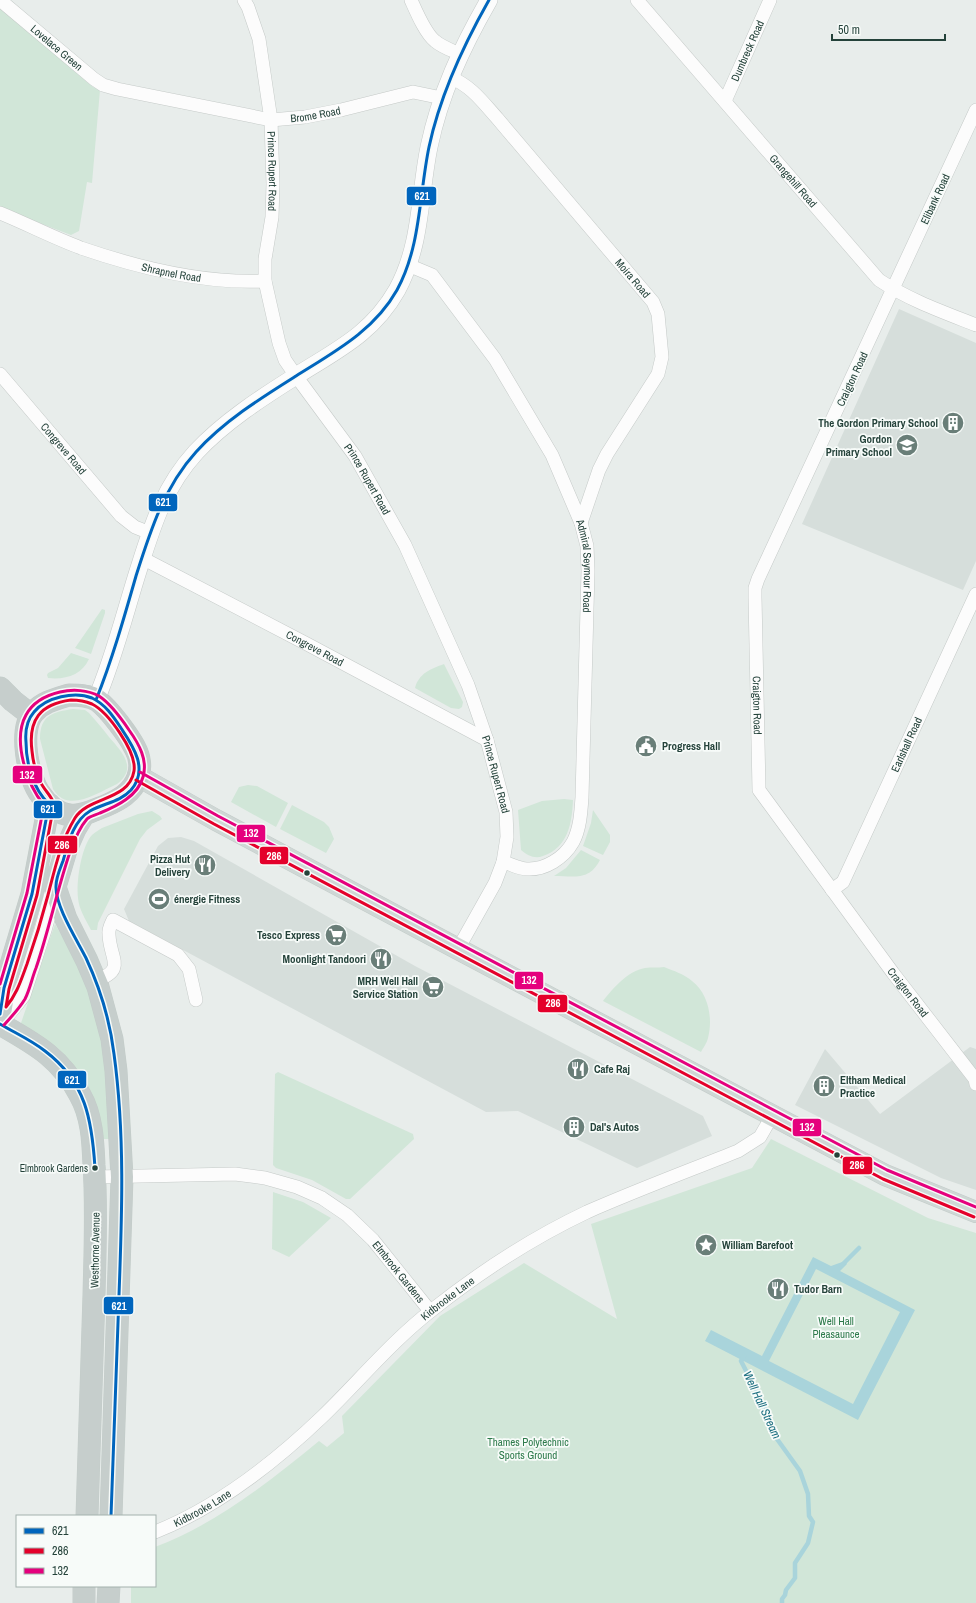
<svg xmlns="http://www.w3.org/2000/svg" width="976" height="1603" viewBox="0 0 976 1603" font-family="'Archivo Narrow',sans-serif">
<style>
.built{fill:#d6dedb}
.green{fill:#d1e6d8}
.water{fill:#a9d4db;fill-rule:evenodd}
.lines{fill:none;stroke-linecap:round;stroke-linejoin:round}
.stream{stroke:#a9d4db;stroke-width:4.5}
.minor-casing{stroke:#c5cac8;stroke-width:14}
.tertiary-casing{stroke:#c5cac8;stroke-width:18}
.primary-casing{stroke:#c3ccc9;stroke-width:22}
.trunk-casing{stroke:#c3ccc9;stroke-width:23}
.minor{stroke:#fcfcfc;stroke-width:13}
.tertiary{stroke:#fcfcfc;stroke-width:17}
.primary{stroke:#cfd7d5;stroke-width:21}
.trunk{stroke:#c6cecc;stroke-width:22}
.bus-1-casing{stroke:#f7fbf9;stroke-width:6}
.bus-2-casing{stroke:#f7fbf9;stroke-width:6}
.bus-3-casing{stroke:#f7fbf9;stroke-width:6}
.bus-1{stroke:#0065bd;stroke-width:3}
.bus-2{stroke:#e4002b;stroke-width:3}
.bus-3{stroke:#e5007d;stroke-width:3}
.bus-dot{fill:#24423a;stroke:#f7fbf9;stroke-width:1.5}
.labels{text-anchor:middle;dominant-baseline:central;stroke-width:3.5;stroke-linejoin:round;paint-order:stroke}
.bus-label{font-size:10px;fill:#24423a;stroke:#f7fbf9;text-anchor:end}
.street-label{font-size:11px;fill:#24423a;stroke:#f7fbf9}
.poi-label{font-size:11px;font-weight:bold;fill:#24423a;stroke:#f7fbf9;text-anchor:start}
.park-label{font-size:11px;fill:#2d7a4b;stroke:#f7fbf9}
.water-label{font-size:12px;font-style:italic;fill:#1c6f80;stroke:#f7fbf9}
.line-badge{stroke:#f7fbf9;stroke-width:1.5}
.badge-label{font-size:11px;text-anchor:middle;font-weight:bold;fill:#fff}
</style>
<rect width="100%" height="100%" fill="#e8edeb"/>
<path class="built" d="M899,309L976,343V561L963,590L802,524Z
M181,837L194,841L415,966L703,1116L712,1136L637,1168L518,1111L486,1112L129,921L124,909L158,846L168,838Z
M970,1047L976,1049V1190L941,1178L795,1105L825,1049L880,1114Z"/>
<path class="green" d="M0,8L93,87L100,90L92,183L87,182L79,231L71,235L0,208Z
M102,609L105,610V613L91,654L75,648Z
M71,653L89,659C82,675 65,680 48,678L47,675L48,673L58,668Z
M444,664L463,702L462,707L459,709L451,708L415,688C419,673 431,669 444,664Z
M73,709L85,710L89,713C96,721 103,729 109,737C122,752 138,768 117,784C97,793 68,814 53,789L40,739C40,715 53,712 73,709Z
M248,785L257,786L288,803L276,827L231,802L239,787Z
M564,799L573,800C572,823 568,848 543,856C535,859 528,856 521,850L518,810L542,801Z
M292,805L324,822L329,827L334,839L326,853L280,829Z
M593,810L610,835V842L603,855L583,846L591,823Z
M152,811L160,816L162,819L147,830L140,839L98,923L97,930H91C86,920 79,910 78,898C76,883 81,847 92,835C95,832 99,830 102,828L138,814Z
M581,850L600,860C589,881 575,876 554,876L566,868Z
M55,924L75,959L88,991L100,1026L113,1139H102L91,1092L81,1076L22,1026L21,1023Z
M664,967C674,971 684,974 692,981C709,994 713,1019 708,1038C707,1043 703,1048 701,1052L603,1001C613,988 628,971 645,968C651,967 658,968 664,967Z
M278,1072L413,1134L414,1139L350,1199H346L312,1180L276,1168L273,1165L275,1074Z
M771,1139L928,1218L976,1233V1603H131V1586H155V1547C216,1524 269,1482 319,1441L327,1447L344,1433L342,1416L440,1316L524,1263L617,1319L591,1224L752,1168Z
M273,1192L303,1202L331,1218L289,1257L272,1249Z"/>
<path class="water" d="M813,1257L831,1266L845,1261L847,1264L840,1271L915,1310L858,1420L705,1341L711,1330L762,1356ZM816,1269L900,1312L853,1404L769,1361Z"/>
<g class="lines">
<path class="stream" d="M841,1266L859,1248
M744,1356L741,1361L762,1402L777,1439L800,1471L808,1494L809,1516L813,1522L808,1543L795,1563V1578L786,1590L785,1595L782,1599V1603"/>
<g class="minor-casing">
<g id="minor">
<path id="s1" d="M0,0L94,79L103,85L117,89L271,120L305,117L341,110L413,92L442,98"/>
<path id="s2" d="M244,0L248,7L259,39L271,120L273,184L272,217L265,259V281L279,343L285,360L296,376L355,456L405,545L468,685L487,740L506,812L507,837L503,862L495,883L458,949"/>
<path d="M411,0C416,11 425,33 435,41C442,47 451,50 460,54"/>
<path id="s3" d="M637,0L879,280C909,300 943,312 976,325"/>
<path id="s4" d="M450,77C472,87 481,100 497,118L653,302L658,314L662,357L658,374L607,454L599,470L581,523"/>
<path id="s5" d="M725,101L770,0"/>
<path id="s6" d="M976,110L758,579L755,588V597L759,790L893,973L975,1079L976,1084"/>
<path id="s7" d="M0,213C27,224 54,238 81,248C139,268 203,284 265,281"/>
<path id="s8" d="M408,265L432,275L495,359L552,455L581,523L587,546L588,571L582,797C581,812 580,829 573,842C564,858 545,870 527,869C519,869 511,864 503,862"/>
<path id="s9" d="M0,374L121,516L135,527L150,533"/>
<path id="s10" d="M142,558L307,644L487,740"/>
<path id="s11" d="M832,890L843,882L976,594"/>
<path d="M95,981C127,970 110,959 109,935C108,929 111,924 113,920L178,955L189,969L196,1000"/>
<path id="s12" d="M95,1177L235,1174L265,1178L297,1187L322,1198L347,1215L373,1240L430,1311"/>
<path id="s13" d="M155,1532C218,1507 274,1463 323,1416C359,1381 392,1341 432,1310C480,1272 532,1238 587,1212C637,1190 688,1171 738,1151L760,1137L772,1116"/>
</g>
</g>
<g class="tertiary-casing">
<path id="tertiary" d="M96,700C114,658 125,612 139,568C153,524 164,487 196,452C224,422 261,398 296,376C337,350 372,334 397,290C422,244 419,196 429,147C440,94 462,47 489,0
M0,1022L22,995L43,930L55,887"/>
</g>
<g class="primary-casing">
<path id="primary" d="M138,776L216,820L458,949L885,1175L976,1212"/>
</g>
<g class="trunk-casing">
<path id="trunk" d="M0,688L13,701L31,715
M69,695C78,695 89,695 98,701C109,709 129,736 135,748C140,757 141,768 138,777C132,793 119,800 105,806C94,810 82,817 70,815C59,814 47,805 41,795C28,779 18,729 34,712C43,702 56,699 69,695Z
M84,814L75,829L67,847L55,887L66,919L87,961L98,987L112,1039L116,1071L122,1177L111,1516
M0,1014L4,988L32,894L49,804
M0,1024C35,1044 61,1058 80,1095C92,1116 93,1141 94,1165C97,1208 95,1252 94,1295C92,1369 89,1442 87,1516
M84,1603V1586
M108,1603L109,1586"/>
</g>
<use href="#minor" class="minor"/>
<use href="#tertiary" class="tertiary"/>
<use href="#primary" class="primary"/>
<use href="#trunk" class="trunk"/>
<g class="bus-1-casing">
<path id="bus-1" d="M96,700C112,660 124,618 136,576C150,532 164,487 196,452C224,421 261,398 296,376C334,352 374,331 397,290C421,246 419,195 429,147C440,95 463,46 489,0
M0,1014L4,988L32,894L49,804C33,789 26,763 26,742C25,731 27,720 34,712C46,697 75,691 92,698C105,704 113,716 121,728C133,746 149,769 131,790C120,802 104,803 90,811C73,821 68,844 63,861C60,869 56,877 56,886C55,906 77,940 86,958C100,988 110,1021 114,1054C125,1134 122,1215 119,1295C116,1369 114,1442 111,1516
M0,1024C15,1033 31,1040 45,1051C86,1082 92,1120 95,1168"/>
</g>
<g class="bus-2-casing">
<path id="bus-2" d="M71,700C78,700 85,701 92,704C108,712 137,752 134,771C129,801 89,796 75,818C61,841 55,868 48,895C42,918 35,941 27,964C21,980 17,994 6,1007L9,989L37,895L54,804C52,796 43,789 40,781C35,771 33,761 32,751C28,720 40,704 71,700Z
M136,780L214,824L883,1179L974,1217"/>
</g>
<g class="bus-3-casing">
<path id="bus-3" d="M140,772L218,816L887,1170L976,1207
M0,984L27,893L44,805C27,785 12,740 26,715C33,702 47,695 60,692C73,689 88,690 99,696C111,704 121,718 129,730C139,744 148,760 143,777C138,796 117,806 100,813C96,815 90,816 87,819C79,828 74,841 70,852C57,890 49,930 36,968C32,978 30,989 25,999C19,1009 11,1017 4,1025"/>
</g>
<use href="#bus-1" class="bus-1"/>
<use href="#bus-2" class="bus-2"/>
<use href="#bus-3" class="bus-3"/>
</g>
<defs>
<g id="building-disc" transform="scale(1.15)"><circle r="9.5" fill="#697e78" stroke="#f7fbf9"/><path d="M-4-6H4V6H1V3H-1V6H-4ZM-2.5-4.3h1.7v1.8h-1.7ZM.8-4.3h1.7v1.8H.8ZM-2.5-1h1.7V.8h-1.7ZM.8-1h1.7V.8H.8Z" fill="#fff"/></g>
<g id="school-disc" transform="scale(1.15)"><circle r="9.5" fill="#697e78" stroke="#f7fbf9"/><path d="M0-5L7-2L0 1L-7-2ZM-4 1L0 2.5L4 1V4Q0 6-4 4Z" fill="#fff"/></g>
<g id="civic-disc" transform="scale(1.15)"><circle r="9.5" fill="#697e78" stroke="#f7fbf9"/><path d="M-.6-6.5H3V-4.5H.6V-3L4-1V1h2V6H-6V1h2V-1L-.6-3ZM-1.2 2.5V6h2.4V2.5Z" fill="#fff"/></g>
<g id="restaurant-disc" transform="scale(1.15)"><circle r="9.5" fill="#697e78" stroke="#f7fbf9"/><path d="M-5-6h1v4h1v-4h1v4h1v-4h1v5L-1.5 .5V6h-2V.5L-5-1ZM5-6V6H3V1.5H1.5Q1.5-4 5-6Z" fill="#fff"/></g>
<g id="stadium-disc" transform="scale(1.15)"><circle r="9.5" fill="#697e78" stroke="#f7fbf9"/><path d="M0-5a6.5 5 0 1 0 0 10a6.5 5 0 1 0 0-10ZM-3.5-1.8h7v3.6h-7Z" fill="#fff"/></g>
<g id="supermarket-disc" transform="scale(1.15)"><circle r="9.5" fill="#697e78" stroke="#f7fbf9"/><path d="M-6-5.5h2.5l.6 2H6L4.5 2H-2.5L-4.4-4H-6ZM-1.5 3.2a1.3 1.3 0 1 0 .1 0ZM3 3.2a1.3 1.3 0 1 0 .1 0Z" fill="#fff"/></g>
<g id="sight-disc" transform="scale(1.15)"><circle r="9.5" fill="#697e78" stroke="#f7fbf9"/><path d="M0-6L1.8-2.2L6-1.7L2.9 1.2L3.7 5.4L0 3.3L-3.7 5.4L-2.9 1.2L-6-1.7L-1.8-2.2Z" fill="#fff"/></g>
</defs>
<g fill-rule="evenodd">
<use href="#building-disc" x="953" y="423"/>
<use href="#school-disc" x="907" y="445"/>
<use href="#civic-disc" x="646" y="746"/>
<use href="#restaurant-disc" x="205" y="865"/>
<use href="#stadium-disc" x="159" y="899"/>
<use href="#supermarket-disc" x="336" y="935"/>
<use href="#restaurant-disc" x="381" y="959"/>
<use href="#supermarket-disc" x="433" y="987"/>
<use href="#restaurant-disc" x="578" y="1069"/>
<use href="#building-disc" x="824" y="1086"/>
<use href="#building-disc" x="574" y="1127"/>
<use href="#sight-disc" x="706" y="1245"/>
<use href="#restaurant-disc" x="778" y="1289"/>
</g>
<g class="bus-dot">
<circle cx="307" cy="873" r="3.5"/>
<circle cx="837" cy="1155" r="3.5"/>
<circle cx="95" cy="1168" r="3.5"/>
</g>
<g class="labels">
<g class="bus-label">
<text x="88" y="1168">Elmbrook Gardens</text>
</g>
<g class="street-label">
<text stroke="none"><textPath href="#s1" startOffset="74">Lovelace Green</textPath></text>
<text stroke="none"><textPath href="#s5" startOffset="55">Dumbreck Road</textPath></text>
<text stroke="none"><textPath href="#s1" startOffset="350">Brome Road</textPath></text>
<text stroke="none"><textPath href="#s2" startOffset="175">Prince Rupert Road</textPath></text>
<text stroke="none"><textPath href="#s3" startOffset="239">Grangehill Road</textPath></text>
<text transform="translate(935 199) rotate(-65)">Elibank Road</text>
<text stroke="none"><textPath href="#s7" startOffset="182">Shrapnel Road</textPath></text>
<text stroke="none"><textPath href="#s4" startOffset="273">Moira Road</textPath></text>
<text transform="translate(852 379) rotate(-65)">Craigton Road</text>
<text stroke="none"><textPath href="#s9" startOffset="98">Congreve Road</textPath></text>
<text stroke="none"><textPath href="#s2" startOffset="512">Prince Rupert Road</textPath></text>
<text stroke="none"><textPath href="#s8" startOffset="360">Admiral Seymour Road</textPath></text>
<text stroke="none"><textPath href="#s10" startOffset="195">Congreve Road</textPath></text>
<text stroke="none"><textPath href="#s6" startOffset="644">Craigton Road</textPath></text>
<text stroke="none"><textPath href="#s11" startOffset="165">Earlshall Road</textPath></text>
<text stroke="none"><textPath href="#s2" startOffset="835">Prince Rupert Road</textPath></text>
<text stroke="none"><textPath href="#s6" startOffset="980">Craigton Road</textPath></text>
<text transform="translate(95 1250) rotate(-89)">Westhorne Avenue</text>
<text stroke="none"><textPath href="#s12" startOffset="338">Elmbrook Gardens</textPath></text>
<text stroke="none"><textPath href="#s13" startOffset="377">Kidbrooke Lane</textPath></text>
<text stroke="none"><textPath href="#s13" startOffset="53">Kidbrooke Lane</textPath></text>
</g>
<g class="poi-label">
<text x="938" y="423" text-anchor="end">The Gordon Primary School</text>
<text x="892" y="439" text-anchor="end">Gordon<tspan x="892" dy="13">Primary School</tspan></text>
<text x="662" y="746">Progress Hall</text>
<text x="190" y="859" text-anchor="end">Pizza Hut<tspan x="190" dy="13">Delivery</tspan></text>
<text x="174" y="899">énergie Fitness</text>
<text x="320" y="935" text-anchor="end">Tesco Express</text>
<text x="366" y="959" text-anchor="end">Moonlight Tandoori</text>
<text x="418" y="981" text-anchor="end">MRH Well Hall<tspan x="418" dy="13">Service Station</tspan></text>
<text x="594" y="1069">Cafe Raj</text>
<text x="840" y="1080">Eltham Medical<tspan x="840" dy="13">Practice</tspan></text>
<text x="590" y="1127">Dal's Autos</text>
<text x="722" y="1245">William Barefoot</text>
<text x="794" y="1289">Tudor Barn</text>
</g>
<g class="park-label">
<text x="836" y="1321">Well Hall<tspan x="836" dy="13">Pleasaunce</tspan></text>
<text x="528" y="1442">Thames Polytechnic<tspan x="528" dy="13">Sports Ground</tspan></text>
</g>
<g class="water-label">
<text transform="translate(762 1405) rotate(65)">Well Hall Stream</text>
</g>
</g>
<g class="line-badge">
<rect x="406" y="186" width="31" height="20" rx="4" fill="#0065bd"/>
<rect x="148" y="493" width="30" height="19" rx="4" fill="#0065bd"/>
<rect x="12" y="765" width="31" height="19" rx="4" fill="#e5007d"/>
<rect x="33" y="800" width="30" height="19" rx="4" fill="#0065bd"/>
<rect x="236" y="824" width="30" height="19" rx="4" fill="#e5007d"/>
<rect x="47" y="835" width="31" height="19" rx="4" fill="#e4002b"/>
<rect x="259" y="846" width="30" height="19" rx="4" fill="#e4002b"/>
<rect x="514" y="971" width="30" height="19" rx="4" fill="#e5007d"/>
<rect x="537" y="994" width="31" height="19" rx="4" fill="#e4002b"/>
<rect x="57" y="1070" width="30" height="19" rx="4" fill="#0065bd"/>
<rect x="792" y="1118" width="30" height="19" rx="4" fill="#e5007d"/>
<rect x="842" y="1156" width="31" height="19" rx="4" fill="#e4002b"/>
<rect x="103" y="1296" width="31" height="19" rx="4" fill="#0065bd"/>
</g>
<g class="badge-label">
<text x="422" y="200">621</text>
<text x="163" y="506">621</text>
<text x="27" y="779">132</text>
<text x="48" y="813">621</text>
<text x="251" y="837">132</text>
<text x="62" y="849">286</text>
<text x="274" y="860">286</text>
<text x="529" y="984">132</text>
<text x="553" y="1007">286</text>
<text x="72" y="1084">621</text>
<text x="807" y="1131">132</text>
<text x="857" y="1169">286</text>
<text x="119" y="1310">621</text>
</g>
<rect x="16" y="1515" width="140" height="72" fill="#f7fbf9" stroke="#a3b1ad"/>
<rect x="24" y="1528" width="20" height="6" fill="#0065bd" stroke="#a3b1ad"/>
<text x="52" y="1535" font-size="12" fill="#24423a">621</text>
<rect x="24" y="1548" width="20" height="6" fill="#e4002b" stroke="#a3b1ad"/>
<text x="52" y="1555" font-size="12" fill="#24423a">286</text>
<rect x="24" y="1568" width="20" height="6" fill="#e5007d" stroke="#a3b1ad"/>
<text x="52" y="1575" font-size="12" fill="#24423a">132</text>
<path d="M832 34v6h113v-6" fill="none" stroke="#24423a" stroke-width="2"/>
<text x="838" y="34" font-size="12" fill="#24423a" stroke="#f7fbf9" stroke-width="3" paint-order="stroke">50 m</text>
</svg>
